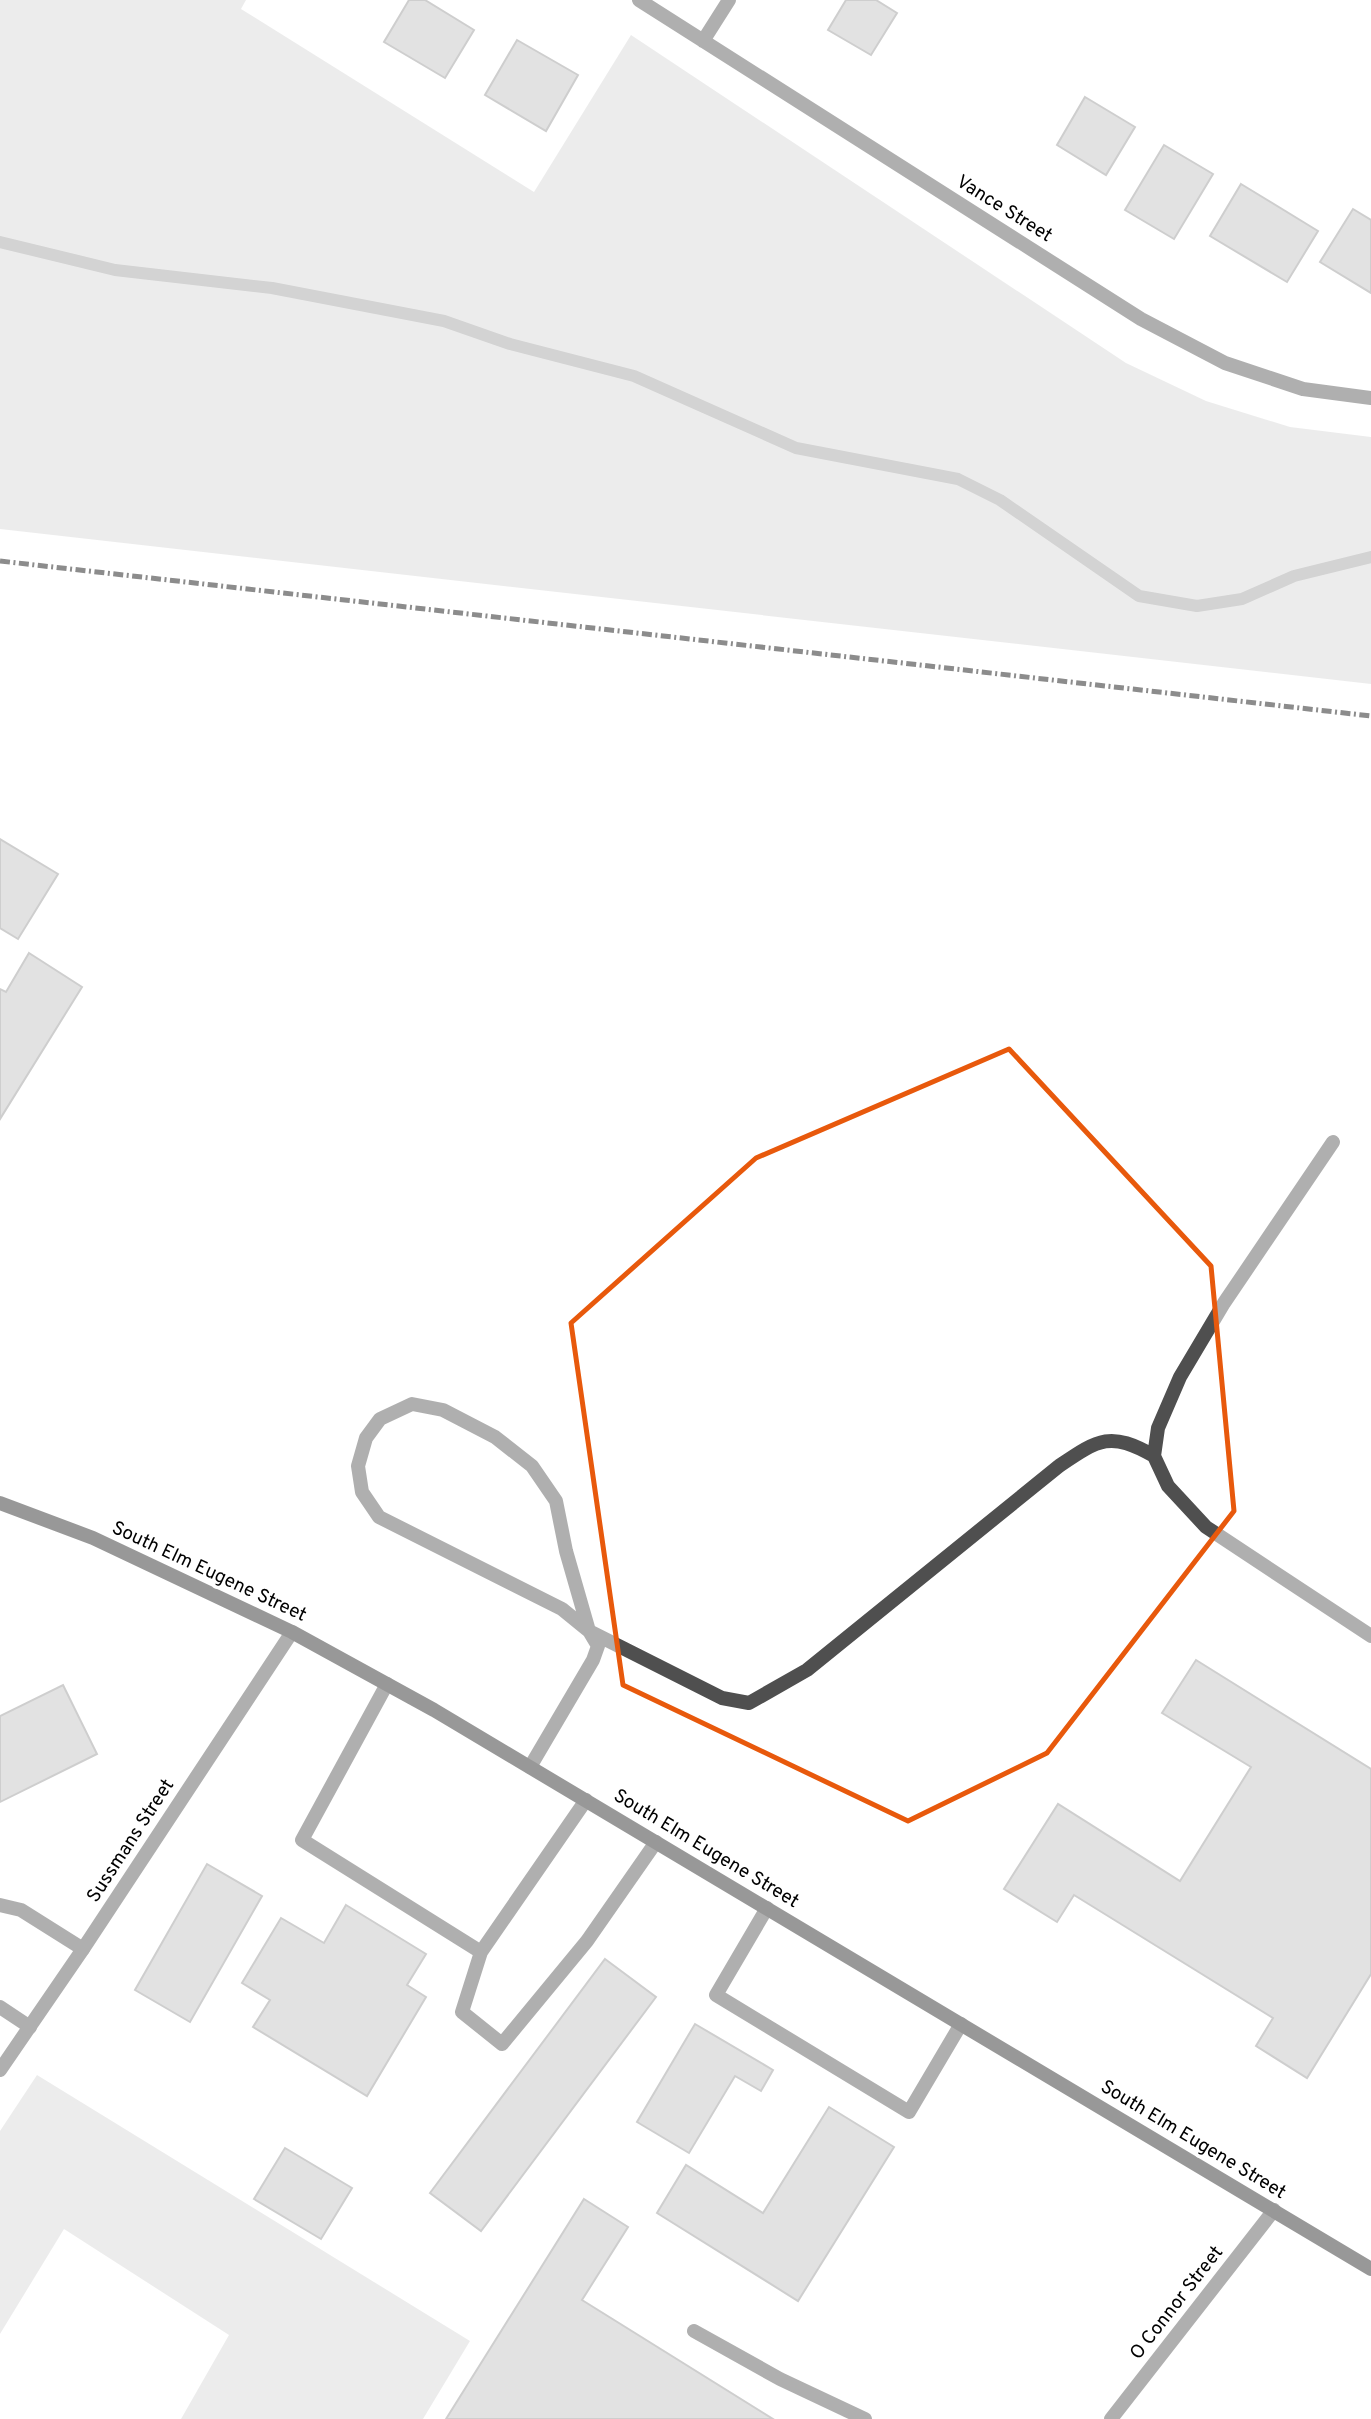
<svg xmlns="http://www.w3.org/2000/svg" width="1371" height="2419" viewBox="0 0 1371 2419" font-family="Overpass,sans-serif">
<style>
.green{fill:#d6d6d6}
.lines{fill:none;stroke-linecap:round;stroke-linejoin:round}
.stream{stroke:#9d9d9d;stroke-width:12}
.building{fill:#bfbfbf;stroke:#939393;stroke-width:2}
.lane{stroke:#4f4f4f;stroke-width:14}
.street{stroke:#4f4f4f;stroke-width:14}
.secondary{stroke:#1c1c1c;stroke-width:14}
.rail{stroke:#000;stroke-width:5;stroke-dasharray:10 3.5 2 3.5;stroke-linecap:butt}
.marked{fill:none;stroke:#e8590c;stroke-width:5;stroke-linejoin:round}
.labels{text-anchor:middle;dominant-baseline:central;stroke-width:7;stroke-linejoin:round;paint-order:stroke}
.street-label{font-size:19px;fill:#000;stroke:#fff}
</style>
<rect width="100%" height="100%" fill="#fff"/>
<path class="green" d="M0,0H246L241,9L534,192L631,35L1126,363L1206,401L1290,427L1371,437V684L0,529Z
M37,2075L470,2341L423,2419H181L229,2335L64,2229L0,2334V2131Z"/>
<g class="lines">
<path class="stream" d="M0,242L115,270L272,288L444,321L510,344L634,376L796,448L958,479L1000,500L1139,596L1197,606L1242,599L1294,576L1371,557"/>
</g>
<path class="building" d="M409,0H425L474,30L445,78L384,42Z
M846,0H876L897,13L871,55L828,30Z
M517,40L578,75L546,131L485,95Z
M1085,97L1135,127L1106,175L1057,145Z
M1164,145L1213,174L1174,239L1125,210Z
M1241,184L1318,231L1287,282L1210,236Z
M1353,209L1371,220V293L1320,262Z
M0,839L58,874L18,939L0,928Z
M29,953L82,987L0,1119V989L6,992Z
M1196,1660L1371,1769V1974L1307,2078L1256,2046L1273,2018L1074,1895L1057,1922L1004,1889L1058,1804L1180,1881L1251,1767L1162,1713Z
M63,1685L97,1754L0,1802V1716Z
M207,1864L262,1896L190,2022L135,1990Z
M346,1905L426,1954L407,1985L426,1997L367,2096L253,2027L270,2000L242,1983L281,1918L324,1943Z
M605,1959L656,1997L481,2231L430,2193Z
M695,2024L773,2070L761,2091L735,2076L689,2153L637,2122Z
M829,2107L894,2147L798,2301L657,2213L686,2165L763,2213Z
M285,2148L352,2188L321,2239L254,2199Z
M584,2199L628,2227L582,2300L773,2419H446Z"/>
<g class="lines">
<path class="lane" d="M1333,1142L1224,1303L1180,1377L1158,1428L1154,1456L1168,1486L1206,1527L1371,1636
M387,1684L302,1840L481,1952L586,1800
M530,1767L593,1660L598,1646L589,1631L562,1609L379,1517L362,1492L358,1466L366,1438L380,1419L412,1404L443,1410L495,1437L532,1466L556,1501L566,1551L589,1631L722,1698L749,1703L807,1670L1059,1466C1099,1439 1110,1431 1154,1456
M0,1905L21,1910L83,1949
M767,1908L716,1995L909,2112L961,2024
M481,1952L462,2012L502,2044L587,1941L656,1842
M0,2007L30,2027
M694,2331L780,2379L865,2419"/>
<path class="street" d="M639,0L1141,319L1225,363L1303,389L1371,398
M703,41L729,0
M0,2070L83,1949L292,1632
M1111,2419L1274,2210"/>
<path class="secondary" d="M0,1503L93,1538L292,1632L434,1710L1371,2269"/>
<path class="rail" d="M0,561L1371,716"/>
</g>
<path d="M0 0H1371V2419H0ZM1009,1049L1211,1266L1234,1511L1047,1753L908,1821L623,1685L571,1323L756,1158Z" fill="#fff" fill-opacity=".55" fill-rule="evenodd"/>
<path class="marked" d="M1009,1049L1211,1266L1234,1511L1047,1753L908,1821L623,1685L571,1323L756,1158Z"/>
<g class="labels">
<g class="street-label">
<text transform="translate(1004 209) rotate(32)">Vance Street</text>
<text transform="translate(209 1572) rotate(25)">South Elm Eugene Street</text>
<text transform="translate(131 1841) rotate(-57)">Sussmans Street</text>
<text transform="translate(706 1849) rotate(31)">South Elm Eugene Street</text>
<text transform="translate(1193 2140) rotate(31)">South Elm Eugene Street</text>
<text transform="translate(1177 2303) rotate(-52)">O Connor Street</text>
</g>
</g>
</svg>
